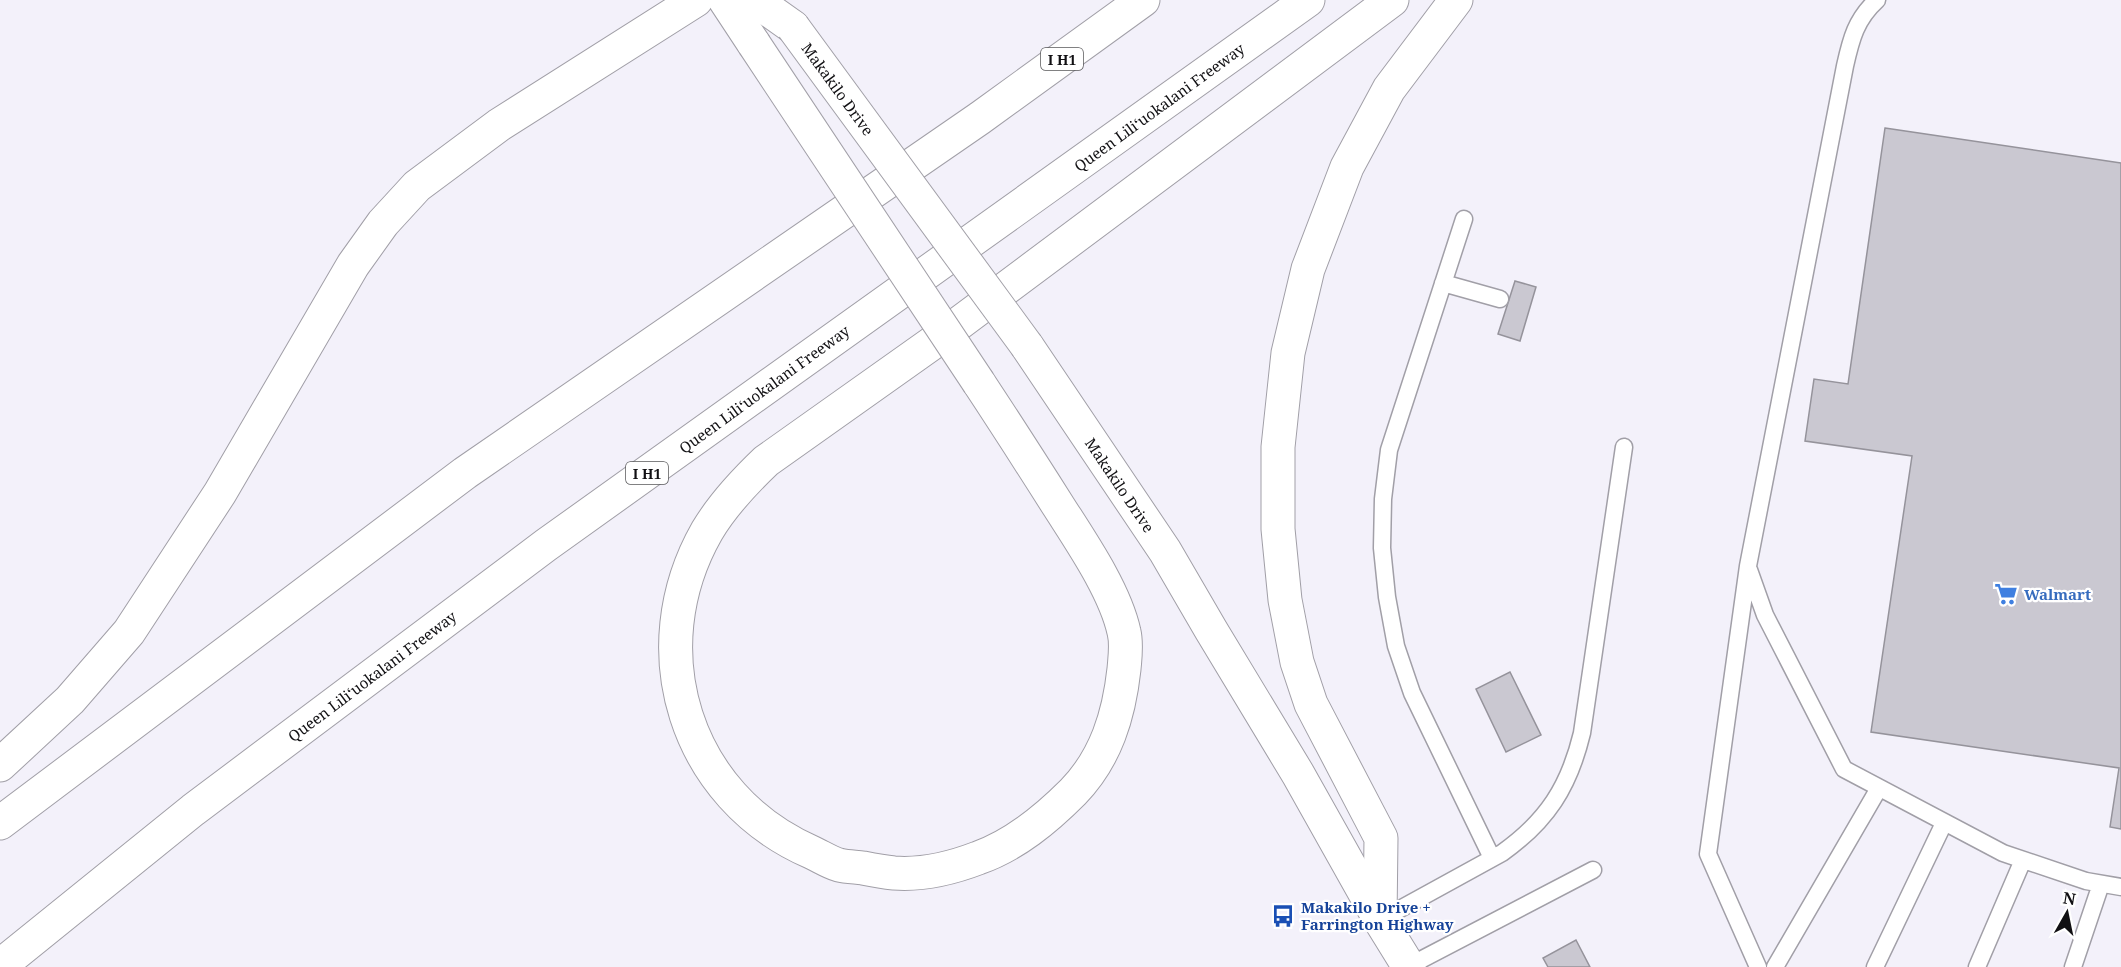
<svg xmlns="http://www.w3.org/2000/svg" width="2121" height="967" viewBox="0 0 2121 967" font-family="'Noto Serif',serif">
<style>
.building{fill:#cac8d1;stroke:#95939b;stroke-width:1.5}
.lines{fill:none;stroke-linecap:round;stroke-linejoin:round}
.lane-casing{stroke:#a19fa7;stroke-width:19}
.secondary-casing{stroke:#a19fa7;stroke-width:35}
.highway-casing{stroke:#a19fa7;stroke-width:35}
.lane{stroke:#fff;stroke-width:16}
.secondary{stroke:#fff;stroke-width:33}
.highway{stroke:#fff;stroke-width:33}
.secondary-bridge-casing{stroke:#a19fa7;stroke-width:35;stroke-linecap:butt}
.highway-bridge-casing{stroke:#a19fa7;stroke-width:35;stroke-linecap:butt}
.secondary-bridge{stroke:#fff;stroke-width:33}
.highway-bridge{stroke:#fff;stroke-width:33}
.labels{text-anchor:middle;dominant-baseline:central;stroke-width:4.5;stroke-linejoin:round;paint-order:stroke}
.shield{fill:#fff;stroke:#58585a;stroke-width:1.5}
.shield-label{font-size:14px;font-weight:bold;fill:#111013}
.street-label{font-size:15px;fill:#111013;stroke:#fff}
.shop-label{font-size:15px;font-weight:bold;fill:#366cbe;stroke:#fff;text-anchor:start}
.transit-label{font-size:15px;font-weight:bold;fill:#164399;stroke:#fff;text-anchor:start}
</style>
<rect width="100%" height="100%" fill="#f3f1fa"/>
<path class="building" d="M1885,128L2121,163V829L2110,827L2119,768L1871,732L1912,456L1805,441L1814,379L1848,384Z
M1515,281L1536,287L1520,341L1498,334Z
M1510,672L1541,735L1506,752L1476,689Z
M1576,940L1590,967H1548L1543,958Z"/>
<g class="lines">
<g class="lane-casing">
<path id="lane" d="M1464,219L1389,450L1383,499L1382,548L1387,597L1396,646L1412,693L1492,858
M1443,283L1500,299
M1749,570L1765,615L1844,769L2003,853L2086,881L2121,887
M1380,920L1502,853C1547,821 1569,787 1582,733L1624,447
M1409,966L1593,870
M1758,967L1708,854L1748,566L1845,66C1851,39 1856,19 1877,0
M1775,967L1879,788
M1875,967L1944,823
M1977,967L2023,860
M2073,967L2101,884"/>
</g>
<g class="secondary-casing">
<path id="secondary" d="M755,0L793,27
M1027,346L1165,551L1211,630L1298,774L1380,920L1409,967"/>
</g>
<g class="highway-casing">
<path id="highway" d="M725,0L754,44
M758,2L761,0
M979,383C1006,424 1033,466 1059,507C1082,543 1115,591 1124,632C1127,644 1125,657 1124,669C1119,715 1106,758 1073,792C1046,819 1015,845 978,858C952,868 921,875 894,873C884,872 873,870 863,868C856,867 847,867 839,865C829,862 820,856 811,852C685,797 639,650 707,531C723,504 744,482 766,461L938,339L1392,0
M0,765L70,700L129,632L220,493L353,265L383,223L417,186L499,125L696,0
M0,823L465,473L980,118L1143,0
M1380,920L1381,838L1311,704L1297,662L1285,600L1278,529V447L1288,353L1308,269L1347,167L1389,89L1456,0
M0,966L193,810L546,545L1308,0"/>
</g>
<use href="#lane" class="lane"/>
<use href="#secondary" class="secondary"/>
<use href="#highway" class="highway"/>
<g class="secondary-bridge-casing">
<path id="secondary-bridge" d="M793,27L1027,346"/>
</g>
<g class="highway-bridge-casing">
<path id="highway-bridge" d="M754,44L979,383"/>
</g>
<use href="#secondary-bridge" class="secondary-bridge"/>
<use href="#highway-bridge" class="highway-bridge"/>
</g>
<defs>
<g id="supermarket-bare" transform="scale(1.8)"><path d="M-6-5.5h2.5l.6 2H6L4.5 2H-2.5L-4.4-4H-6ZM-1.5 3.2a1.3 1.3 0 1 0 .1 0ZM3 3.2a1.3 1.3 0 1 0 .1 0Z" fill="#3f7fe0" stroke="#fff" stroke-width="2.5" paint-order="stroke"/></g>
<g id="bus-bare" transform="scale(1.8)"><path d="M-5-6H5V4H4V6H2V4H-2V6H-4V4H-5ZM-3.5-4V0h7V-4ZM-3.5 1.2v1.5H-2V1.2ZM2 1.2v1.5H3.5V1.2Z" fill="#1a4fb4" stroke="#fff" stroke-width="2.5" paint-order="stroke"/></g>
</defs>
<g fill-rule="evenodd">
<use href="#supermarket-bare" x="2006" y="594"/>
<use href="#bus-bare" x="1283" y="916"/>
</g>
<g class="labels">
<g class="shield">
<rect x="1041" y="48" width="42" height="22" rx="4.5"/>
<rect x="626" y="462" width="42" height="22" rx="4.5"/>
</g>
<g class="shield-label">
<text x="1062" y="59">I H1</text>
<text x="647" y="473">I H1</text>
</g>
<g class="street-label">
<text transform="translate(838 89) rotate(54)">Makakilo Drive</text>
<text transform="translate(1159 107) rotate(-36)">Queen Liliʻuokalani Freeway</text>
<text transform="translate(764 389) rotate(-36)">Queen Liliʻuokalani Freeway</text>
<text transform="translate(1120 485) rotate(56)">Makakilo Drive</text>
<text transform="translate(372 676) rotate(-37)">Queen Liliʻuokalani Freeway</text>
</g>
<g class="shop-label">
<text x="2024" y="594">Walmart</text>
</g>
<g class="transit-label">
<text x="1301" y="907">Makakilo Drive +<tspan x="1301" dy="17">Farrington Highway</tspan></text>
</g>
</g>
<g transform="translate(2067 913) rotate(9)" stroke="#ffffff" stroke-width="4.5" paint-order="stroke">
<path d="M0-4.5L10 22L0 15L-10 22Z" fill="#111013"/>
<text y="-9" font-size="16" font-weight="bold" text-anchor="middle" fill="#111013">N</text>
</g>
</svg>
